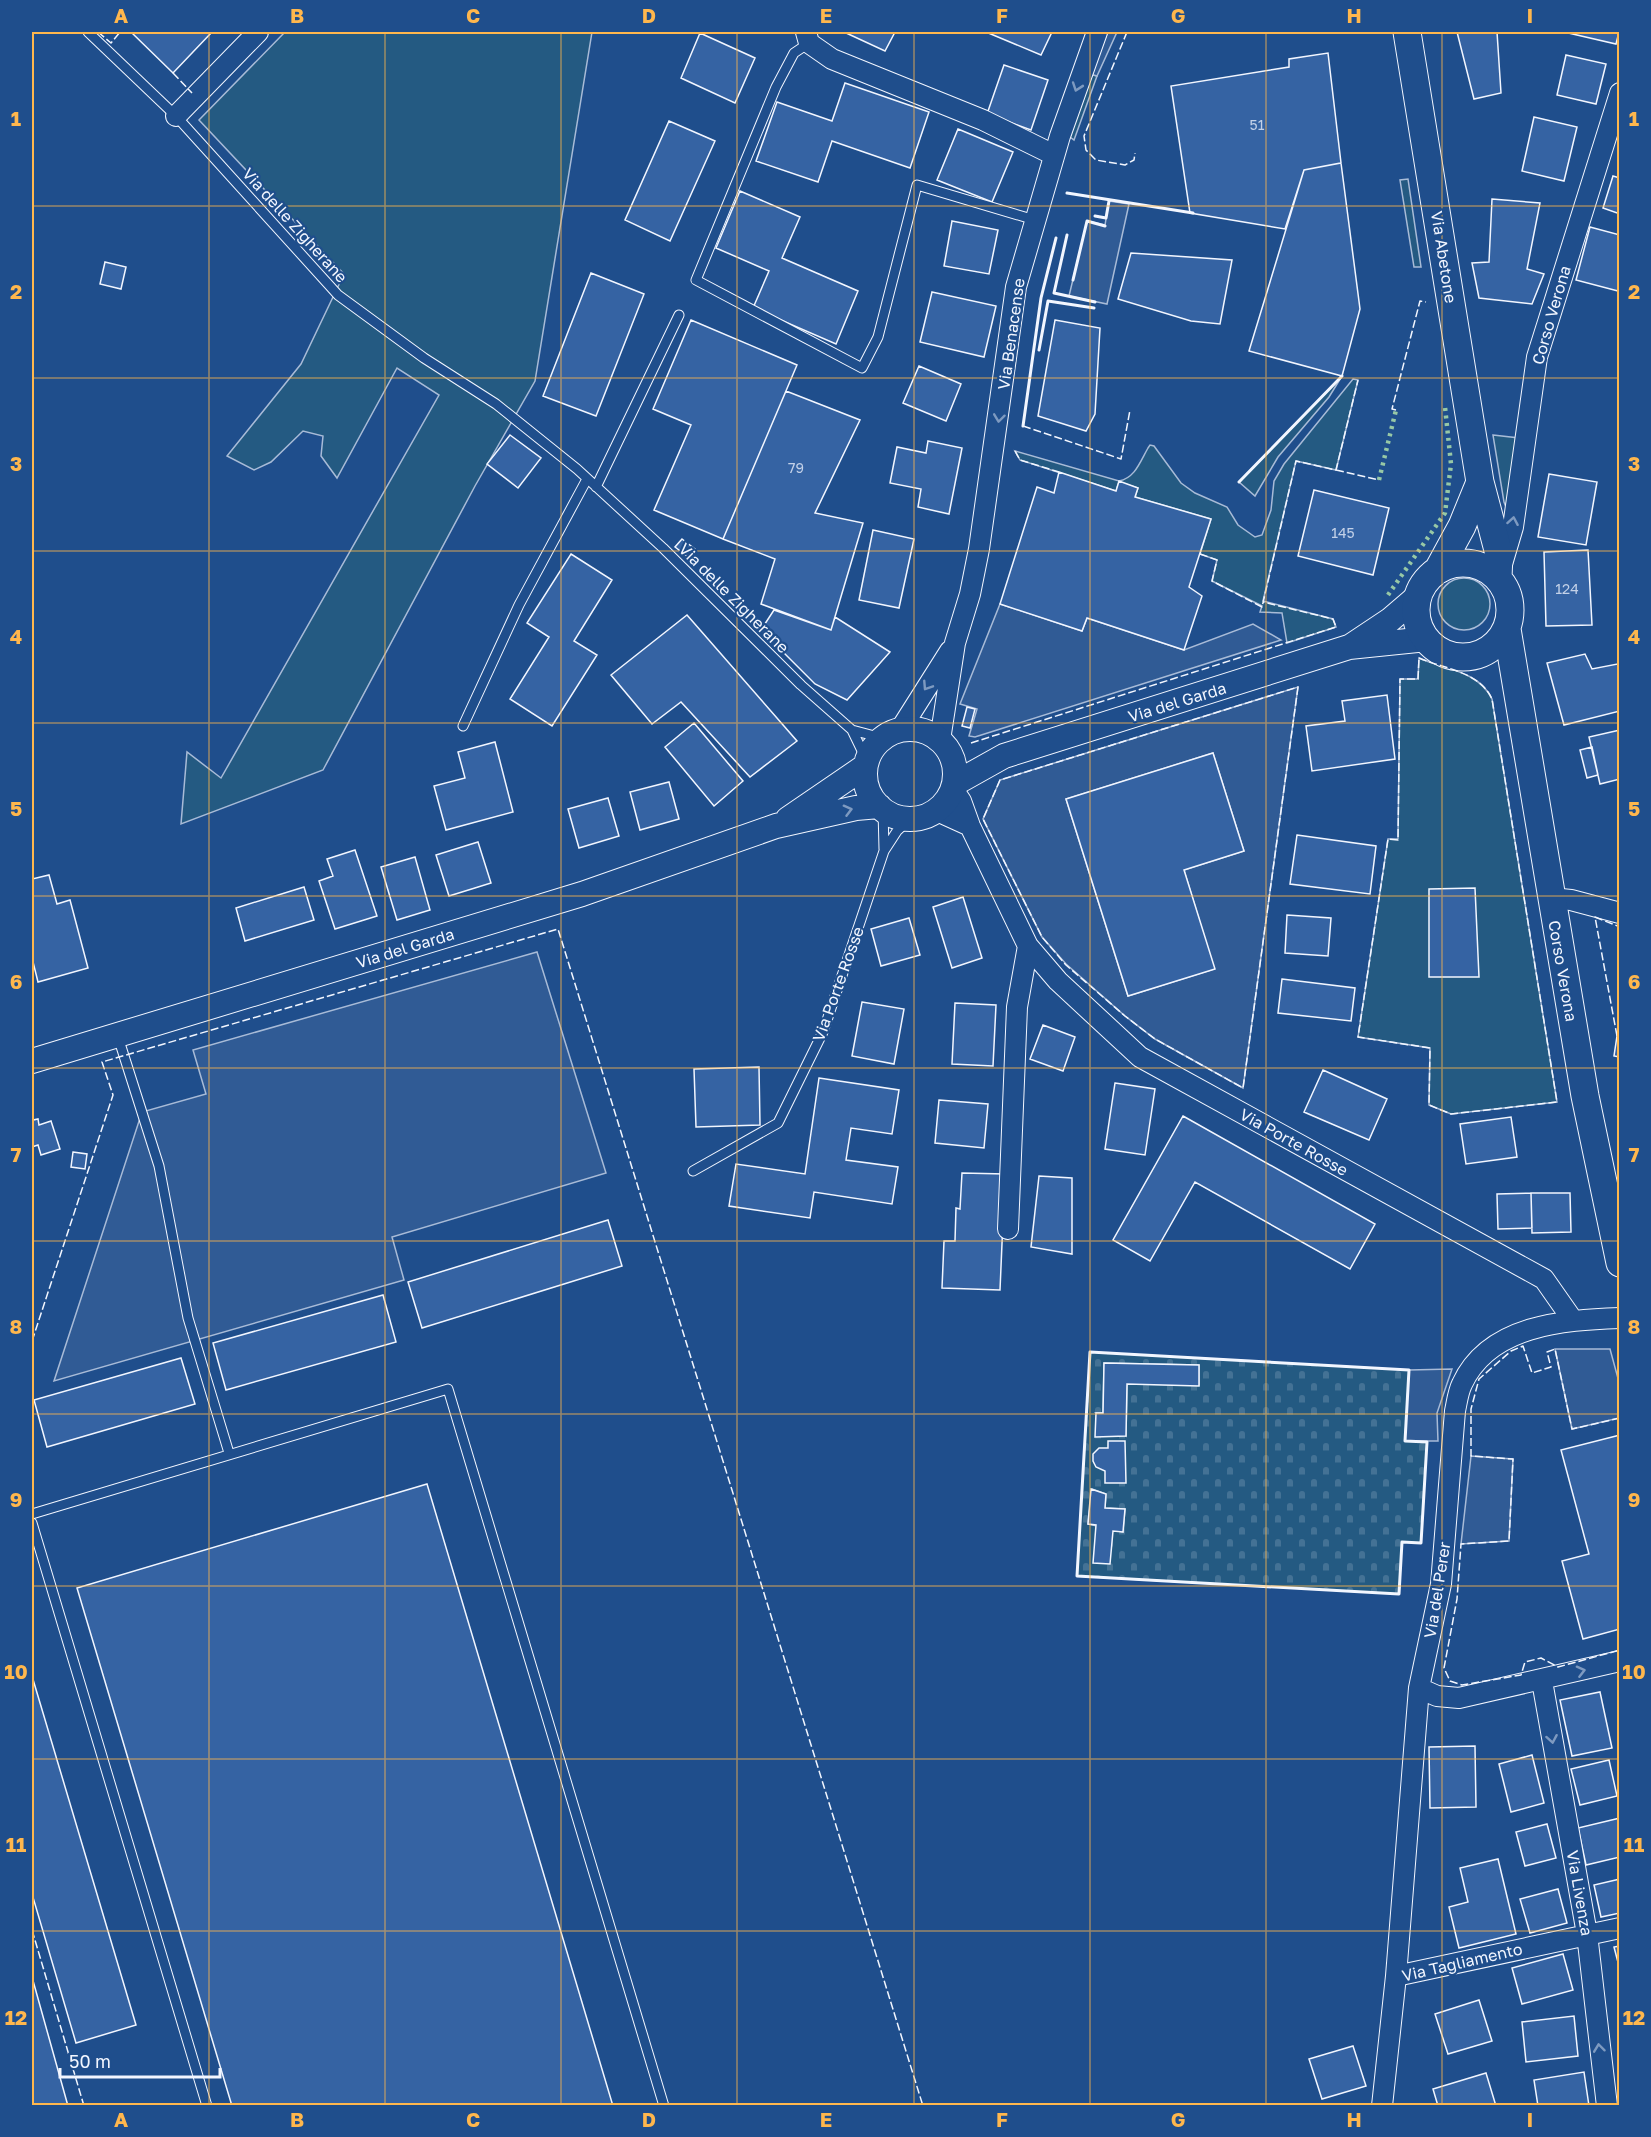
<svg xmlns="http://www.w3.org/2000/svg" width="1651" height="2137" viewBox="0 0 1651 2137" font-family="'Golos Text',sans-serif">
<style>
.green{fill:#245a82;stroke:#a8bbd7;stroke-width:1.5}
.cemetery{fill:url(#cemetery-stones);stroke:#a8bbd7;stroke-width:1.5;fill-rule:evenodd}
.parking{fill:#305b95;stroke:#a8bbd7;stroke-width:1.5;fill-rule:evenodd}
.building{fill:#3563a3;stroke:#f2f6ff;stroke-width:1.5}
.lines{fill:none;stroke-linecap:round;stroke-linejoin:round}
.service-casing{stroke:#f2f6ff;stroke-width:11}
.minor-casing{stroke:#f2f6ff;stroke-width:22}
.tertiary-casing{stroke:#f2f6ff;stroke-width:26}
.secondary-casing{stroke:#f2f6ff;stroke-width:29}
.service{stroke:#1f4e8c;stroke-width:9}
.minor{stroke:#1f4e8c;stroke-width:20}
.tertiary{stroke:#1f4e8c;stroke-width:24}
.secondary{stroke:#1f4e8c;stroke-width:27}
.hedge{stroke:#97c8a6;stroke-width:4.5;stroke-dasharray:3 4.5;stroke-linecap:butt}
.fence{stroke:#f2f6ff;stroke-width:1.5;stroke-dasharray:8 3;stroke-linecap:butt}
.wall{stroke:#f2f6ff;stroke-width:3}
.oneway{stroke:#7e9ac0}
.grid{fill:none;stroke:#ffb74d;stroke-width:1.5;stroke-opacity:0.55}
.labels{text-anchor:middle;dominant-baseline:central;stroke-width:4.5;stroke-linejoin:round;paint-order:stroke}
.number-label{font-size:14px;fill:#c3d1e8}
.street-label{font-size:16px;fill:#f2f6ff;stroke:#1f4e8c}
.neatline{fill:none;stroke:#ffb74d;stroke-width:2}
.grid-label{font-size:20px;text-anchor:middle;font-weight:bold;fill:#ffb74d}
</style>
<defs>
<pattern id="cemetery-stones" width="16" height="16" patternUnits="userSpaceOnUse" patternTransform="scale(1.5)"><rect width="16" height="16" fill="#245a82"/><path d="M2 7V4a2 2 0 0 1 4 0v3zM10 15v-3a2 2 0 0 1 4 0v3z" fill="#447295"/></pattern>
</defs>
<rect width="100%" height="100%" fill="#1f4e8c"/>
<path class="green" d="M285,32H592L535,381L475,486L323,770L181,824L187,752L221,778L439,395L397,368L337,478L321,456L323,436L303,431L271,462L254,470L227,456L301,364L344,274L199,120Z
M1090,74L1097,76L1074,140L1070,137Z
M1408,179L1421,267H1414L1400,180Z
M1342,376L1329,397L1278,457L1255,496L1239,482Z
M1353,379L1358,380L1336,470L1296,461L1263,601L1333,619L1336,627L1287,643L1282,613L1260,612L1262,606L1212,581L1217,560L1200,554L1211,519L1135,497L1138,488L1119,482L1116,491L1020,460L1015,451L1119,481C1135,478 1140,462 1148,448L1150,445L1154,446L1181,483L1195,493L1227,507L1238,525L1255,537L1262,535L1271,510L1274,481L1284,464Z
M1493,435L1519,438L1506,507L1504,502Z
M1438 604a26 26 0 1 1 52 0a26 26 0 1 1-52 0Z
M1419,658C1444,669 1479,671 1492,699L1557,1102L1451,1114L1429,1105L1430,1048L1358,1037L1388,839H1398L1400,679H1418Z"/>
<path class="cemetery" d="M1090,1352L1409,1370L1405,1440L1427,1442L1421,1543L1402,1542L1399,1594L1077,1576ZM1104,1363L1199,1365V1385L1127,1384L1126,1436L1096,1413H1103ZM1092,1489L1106,1494L1105,1508L1125,1509L1123,1532L1088,1524Z"/>
<path class="parking" d="M1108,32H1117L1097,76L1090,74Z
M1109,201L1129,204L1107,304L1069,296L1087,221L1105,225Z
M1000,604L1082,631L1087,618L1184,650L1253,624L1281,640L975,737L969,736L977,709L960,704Z
M1298,687L1243,1088L1155,1039L1125,1016L1066,964L1042,937L983,819L1000,780ZM1213,753L1244,851L1184,870L1214,969L1128,996L1066,799Z
M537,952L606,1173L392,1237L404,1280L54,1381L142,1112L206,1094L193,1050Z
M1555,1349H1610L1619,1382V1418L1572,1429Z
M1452,1369L1437,1413L1438,1441H1405L1409,1370Z
M1471,1456L1513,1459L1509,1541L1461,1544Z"/>
<path class="building" d="M131,32H212L173,73Z
M844,32H895L885,51Z
M986,32H1052L1041,55Z
M1457,32H1497L1501,93L1474,99Z
M1564,32H1619L1616,44Z
M700,33L755,58L735,103L681,78Z
M1328,53L1341,163L1304,170L1285,229L1190,213L1171,86L1289,67V59Z
M1566,55L1606,64L1596,104L1557,95Z
M1004,65L1048,80L1031,130L987,114Z
M845,83L929,112L910,168L832,141L818,182L756,161L777,102L832,121Z
M1534,117L1577,127L1564,181L1522,171Z
M669,121L715,141L670,241L625,220Z
M958,129L1013,152L992,202L937,180Z
M1341,163L1360,309L1342,376L1249,351L1304,170Z
M1613,176L1620,178V214L1603,208Z
M740,191L800,217L782,258L858,291L836,344L753,308L769,271L716,248Z
M1492,199L1540,203L1527,269L1544,274L1532,304L1479,298L1472,263L1489,262Z
M952,221L998,230L989,274L944,266Z
M1590,227L1620,235L1618,291L1576,280Z
M1131,253L1232,260L1220,324L1191,321L1118,299Z
M105,262L126,267L121,289L100,284Z
M591,273L644,294L596,416L543,396Z
M932,292L996,306L984,357L920,342Z
M691,320L797,365L723,539L654,510L691,425L653,409Z
M1055,320L1100,328L1095,414L1086,431L1038,416Z
M919,366L961,384L946,421L903,403Z
M786,391L860,420L815,513L863,523L831,630L761,604L775,559L723,539Z
M510,435L541,458L518,488L487,464Z
M928,441L962,448L949,514L918,507L921,489L890,483L897,447L926,453Z
M1059,472L1116,491L1119,481L1138,488L1135,497L1211,519L1189,587L1202,596L1184,650L1087,618L1082,631L1000,604L1037,487L1054,493Z
M1549,474L1597,482L1586,545L1538,537Z
M1314,490L1389,508L1373,575L1298,556Z
M873,530L914,539L899,608L859,600Z
M682,539L695,549L688,557L675,547Z
M1588,550L1592,625L1546,626L1544,552Z
M571,554L612,580L574,641L597,655L552,726L510,699L549,637L527,623Z
M774,610L831,630L835,617L890,652L847,700L815,684L761,630Z
M687,615L797,741L750,777L681,702L652,724L611,675Z
M1618,626L1620,711L1564,725L1547,663L1585,654L1592,669L1618,664Z
M1387,695L1395,759L1312,771L1306,726L1345,721L1342,701Z
M967,707L975,709L970,728L962,726Z
M694,723L743,781L714,806L665,747Z
M1620,730V779L1600,784L1589,737Z
M495,742L513,812L446,830L434,786L465,778L458,752Z
M1592,747L1598,775L1587,778L1580,750Z
M1213,753L1244,851L1184,870L1215,969L1128,996L1066,799Z
M669,782L679,819L640,830L630,792Z
M608,798L619,836L579,848L568,809Z
M1297,835L1376,846L1370,894L1290,884Z
M478,842L491,883L449,896L436,855Z
M355,850L377,916L335,929L319,881L333,876L327,859Z
M415,857L430,910L397,920L381,867Z
M49,875L57,904L70,900L88,968L38,982L32,958V879Z
M304,887L314,920L245,941L236,908Z
M1475,888L1479,977H1429V889Z
M963,897L982,958L952,968L933,907Z
M1287,915L1331,918L1328,956L1285,953Z
M909,918L920,955L881,966L871,929Z
M1282,979L1355,988L1351,1021L1278,1013Z
M862,1002L904,1009L894,1064L852,1056Z
M955,1003L996,1005L993,1066L952,1064Z
M1043,1025L1075,1037L1063,1071L1030,1059Z
M1617,1036L1620,1037V1057L1614,1056Z
M759,1067L760,1125L696,1127L694,1069Z
M1323,1070L1387,1099L1369,1140L1304,1112Z
M819,1078L899,1090L892,1134L851,1128L846,1160L898,1167L892,1204L814,1192L810,1218L729,1206L736,1164L805,1174Z
M1115,1083L1155,1089L1145,1155L1105,1149Z
M939,1100L988,1104L984,1148L935,1143Z
M32,1114L33,1120L38,1119L39,1125L51,1121L60,1149L41,1155L38,1145L32,1147Z
M1183,1116L1375,1224L1350,1269L1195,1182L1150,1261L1113,1240Z
M1511,1117L1517,1157L1466,1164L1460,1124Z
M73,1152L87,1154L85,1169L71,1167Z
M962,1173L1005,1174L1000,1290L942,1288L944,1241H955L956,1208L960,1209Z
M1039,1176L1072,1178V1254L1031,1247Z
M1531,1193L1532,1228L1498,1229L1497,1194Z
M1531,1193H1570L1571,1232L1532,1233Z
M608,1220L622,1266L422,1328L408,1282Z
M383,1295L396,1342L226,1390L213,1343Z
M181,1358L195,1404L47,1447L34,1400Z
M1104,1363L1199,1365V1386L1127,1384L1126,1436L1095,1437L1096,1413H1103Z
M1620,1435V1629L1583,1639L1562,1561L1589,1554L1561,1450Z
M1108,1441H1125L1126,1483H1105V1471L1096,1467L1093,1461V1454L1099,1448H1108Z
M427,1484L613,2106H232L77,1588Z
M1091,1489L1106,1494L1105,1508L1125,1509L1123,1532L1113,1531L1110,1564L1093,1563L1096,1525L1088,1524Z
M32,1676L136,2025L76,2043L32,1894Z
M1600,1692L1612,1748L1572,1756L1560,1700Z
M1475,1746L1476,1807L1430,1808L1429,1747Z
M1532,1755L1544,1803L1511,1812L1499,1764Z
M1609,1760L1617,1796L1580,1805L1571,1769Z
M1620,1818V1857L1586,1865L1578,1828Z
M1547,1824L1556,1858L1525,1866L1516,1832Z
M1498,1859L1516,1934L1459,1948L1449,1907L1468,1902L1460,1868Z
M1620,1879V1913L1601,1917L1594,1885Z
M1558,1889L1567,1923L1530,1933L1520,1899Z
M1620,1946V1970L1614,1947Z
M1563,1954L1573,1990L1522,2004L1512,1968Z
M32,1977L68,2106H32Z
M1479,2000L1492,2041L1448,2054L1435,2014Z
M1574,2016L1578,2056L1526,2062L1522,2022Z
M1353,2046L1366,2086L1322,2099L1309,2059Z
M1584,2072L1589,2106H1538L1534,2080Z
M1486,2073L1496,2106H1438L1433,2089Z"/>
<g class="lines">
<g class="service-casing">
<path id="service" d="M88,32L176,116L338,295L424,358L496,404L577,469L663,548L801,685L852,730L867,761
M809,43L794,53L776,87L696,280L862,368L878,337L917,185L1035,220
M596,487L679,315
M463,726L519,605L587,479
M852,730L882,738
M883,810L884,849
M118,1037L159,1166L188,1318L229,1453
M693,1171L778,1123L823,1032L884,851L897,831L910,819
M32,1514L448,1389L664,2106
M32,1523L207,2106"/>
</g>
<g class="minor-casing">
<path id="minor" d="M806,32L809,43L832,59L983,120L1054,155
M176,116L258,32
M1502,564L1513,527L1537,357L1620,93
M900,730L950,651
M940,740L955,643L970,594L979,549L1016,287L1060,136L1097,32
M953,789L961,801L970,826L1028,946L1058,981L1140,1057L1544,1279L1572,1319
M937,811L970,826
M1551,898L1571,900L1620,913
M1008,1229L1017,1007L1028,946
M1542,1681L1587,1934L1607,2106
M1419,1688L1437,1696L1459,1698L1620,1661
M1396,1976L1419,1688L1441,1584L1455,1411C1457,1402 1458,1392 1462,1384C1489,1325 1563,1320 1620,1318
M1382,2106L1396,1976L1620,1928"/>
</g>
<g class="tertiary-casing">
<path id="tertiary" d="M1351,646L1390,620L1418,596
M865 774a45 45 0 1 1 90 0a45 45 0 1 1-90 0Z
M954,784L1004,756L1349,647L1427,639
M788,819L864,767
M32,1061L582,894L776,826L856,808L879,806"/>
</g>
<g class="secondary-casing">
<path id="secondary" d="M1407,32L1480,482L1499,554L1498,578
M1416 610a47 47 0 1 1 94 0a47 47 0 1 1-94 0Z
M1438,570L1462,526L1480,482
M1507,629L1585,1096L1620,1263"/>
</g>
<use href="#service" class="service"/>
<use href="#minor" class="minor"/>
<use href="#tertiary" class="tertiary"/>
<use href="#secondary" class="secondary"/>
<path class="hedge" d="M1379,480L1396,410
M1388,595L1445,513L1451,464L1445,407"/>
<path class="fence" d="M98,32L111,43L120,32
M1127,32L1084,136L1086,150L1096,160L1125,165L1134,160L1135,153
M173,73L192,93
M1396,410L1392,409L1420,301L1426,302
M1023,426L1121,459L1130,410
M1015,451L1020,460L1059,472
M1336,470L1379,480
M1200,554L1217,560L1212,581L1262,607L1296,461L1336,470L1358,380
M1419,658C1444,669 1479,671 1492,699L1557,1102L1451,1114L1429,1105L1430,1048L1358,1037L1388,839L1398,840L1400,679H1418Z
M1298,687L1243,1088L1155,1039L1125,1016L1066,965L1042,937L983,819L1000,780Z
M971,743L1336,627L1333,619L1263,602
M1617,1036L1595,917L1620,927
M32,1341L113,1095L102,1062L558,929L923,2106
M1620,1418L1572,1429L1555,1349L1547,1352L1551,1367L1532,1373L1523,1346L1511,1351L1479,1379L1471,1409V1456L1513,1459L1509,1541L1461,1544L1457,1599L1444,1668L1450,1681L1462,1685L1521,1675L1525,1662L1541,1658L1558,1667L1620,1650
M32,1930L84,2106"/>
<path class="wall" d="M1067,193L1193,213
M1095,216L1106,218L1109,201
M1067,235L1054,293L1095,302
M1073,280L1087,221L1105,226
M1039,350L1048,301L1094,308
M1023,426L1041,298L1056,238
M1239,482L1342,376
M1090,1352L1409,1370L1405,1441L1427,1442L1421,1543L1402,1542L1399,1594L1077,1576Z"/>
</g>
<defs><path id="oneway-chevron" d="M-2-3.5L2.5 0L-2 3.5" fill="none" stroke-width="1.6" stroke-linecap="round" stroke-linejoin="round" transform="scale(1.5)"/></defs>
<g class="oneway">
<use href="#oneway-chevron" transform="translate(1077 87) rotate(109)"/>
<use href="#oneway-chevron" transform="translate(999 418) rotate(97)"/>
<use href="#oneway-chevron" transform="translate(1513 521) rotate(-80)"/>
<use href="#oneway-chevron" transform="translate(927 686) rotate(123)"/>
<use href="#oneway-chevron" transform="translate(848 810) rotate(-15)"/>
<use href="#oneway-chevron" transform="translate(1581 1671) rotate(-14)"/>
<use href="#oneway-chevron" transform="translate(1552 1739) rotate(80)"/>
<use href="#oneway-chevron" transform="translate(1599 2048) rotate(-97)"/>
</g>
<path class="grid" d="M209,32V2106M385,32V2106M561,32V2106M737,32V2106M914,32V2106M1090,32V2106M1266,32V2106M1442,32V2106M32,206H1620M32,378H1620M32,551H1620M32,723H1620M32,896H1620M32,1068H1620M32,1241H1620M32,1414H1620M32,1586H1620M32,1759H1620M32,1931H1620"/>
<g class="labels">
<g class="number-label">
<text x="1257" y="124">51</text>
<text x="796" y="467">79</text>
<text x="1343" y="532">145</text>
<text x="1567" y="588">124</text>
</g>
<g class="street-label">
<text transform="translate(295 225) rotate(48)">Via delle Zigherane</text>
<text transform="translate(1444 257) rotate(81)">Via Abetone</text>
<text transform="translate(1551 315) rotate(-74)">Corso Verona</text>
<text transform="translate(1011 334) rotate(-82)">Via Benacense</text>
<text transform="translate(734 598) rotate(45)">Via delle Zigherane</text>
<text transform="translate(1177 702) rotate(-17)">Via del Garda</text>
<text transform="translate(405 948) rotate(-17)">Via del Garda</text>
<text transform="translate(1563 971) rotate(80)">Corso Verona</text>
<text transform="translate(838 984) rotate(-70)">Via Porte Rosse</text>
<text transform="translate(1294 1142) rotate(29)">Via Porte Rosse</text>
<text transform="translate(1437 1590) rotate(-81)">Via del Perer</text>
<text transform="translate(1580 1893) rotate(80)">Via Livenza</text>
<text transform="translate(1462 1962) rotate(-13)">Via Tagliamento</text>
</g>
</g>
<rect width="1651" height="2137" fill="none" stroke="#1f4e8c" stroke-width="66"/>
<path d="M60 2068v9h160v-9" fill="none" stroke="#f2f6ff" stroke-width="3"/>
<text x="69" y="2068" font-size="18" fill="#f2f6ff" stroke="#1f4e8c" stroke-width="4.5" paint-order="stroke">50 m</text>
<rect x="33" y="33" width="1585" height="2071" class="neatline"/>
<g class="grid-label">
<text x="121" y="23">A</text>
<text x="297" y="23">B</text>
<text x="473" y="23">C</text>
<text x="649" y="23">D</text>
<text x="826" y="23">E</text>
<text x="1002" y="23">F</text>
<text x="1178" y="23">G</text>
<text x="1354" y="23">H</text>
<text x="1530" y="23">I</text>
<text x="16" y="126">1</text>
<text x="1634" y="126">1</text>
<text x="16" y="299">2</text>
<text x="1634" y="299">2</text>
<text x="16" y="471">3</text>
<text x="1634" y="471">3</text>
<text x="16" y="644">4</text>
<text x="1634" y="644">4</text>
<text x="16" y="816">5</text>
<text x="1634" y="816">5</text>
<text x="16" y="989">6</text>
<text x="1634" y="989">6</text>
<text x="16" y="1162">7</text>
<text x="1634" y="1162">7</text>
<text x="16" y="1334">8</text>
<text x="1634" y="1334">8</text>
<text x="16" y="1507">9</text>
<text x="1634" y="1507">9</text>
<text x="16" y="1679">10</text>
<text x="1634" y="1679">10</text>
<text x="16" y="1852">11</text>
<text x="1634" y="1852">11</text>
<text x="16" y="2025">12</text>
<text x="1634" y="2025">12</text>
<text x="121" y="2127">A</text>
<text x="297" y="2127">B</text>
<text x="473" y="2127">C</text>
<text x="649" y="2127">D</text>
<text x="826" y="2127">E</text>
<text x="1002" y="2127">F</text>
<text x="1178" y="2127">G</text>
<text x="1354" y="2127">H</text>
<text x="1530" y="2127">I</text>
</g>
</svg>
